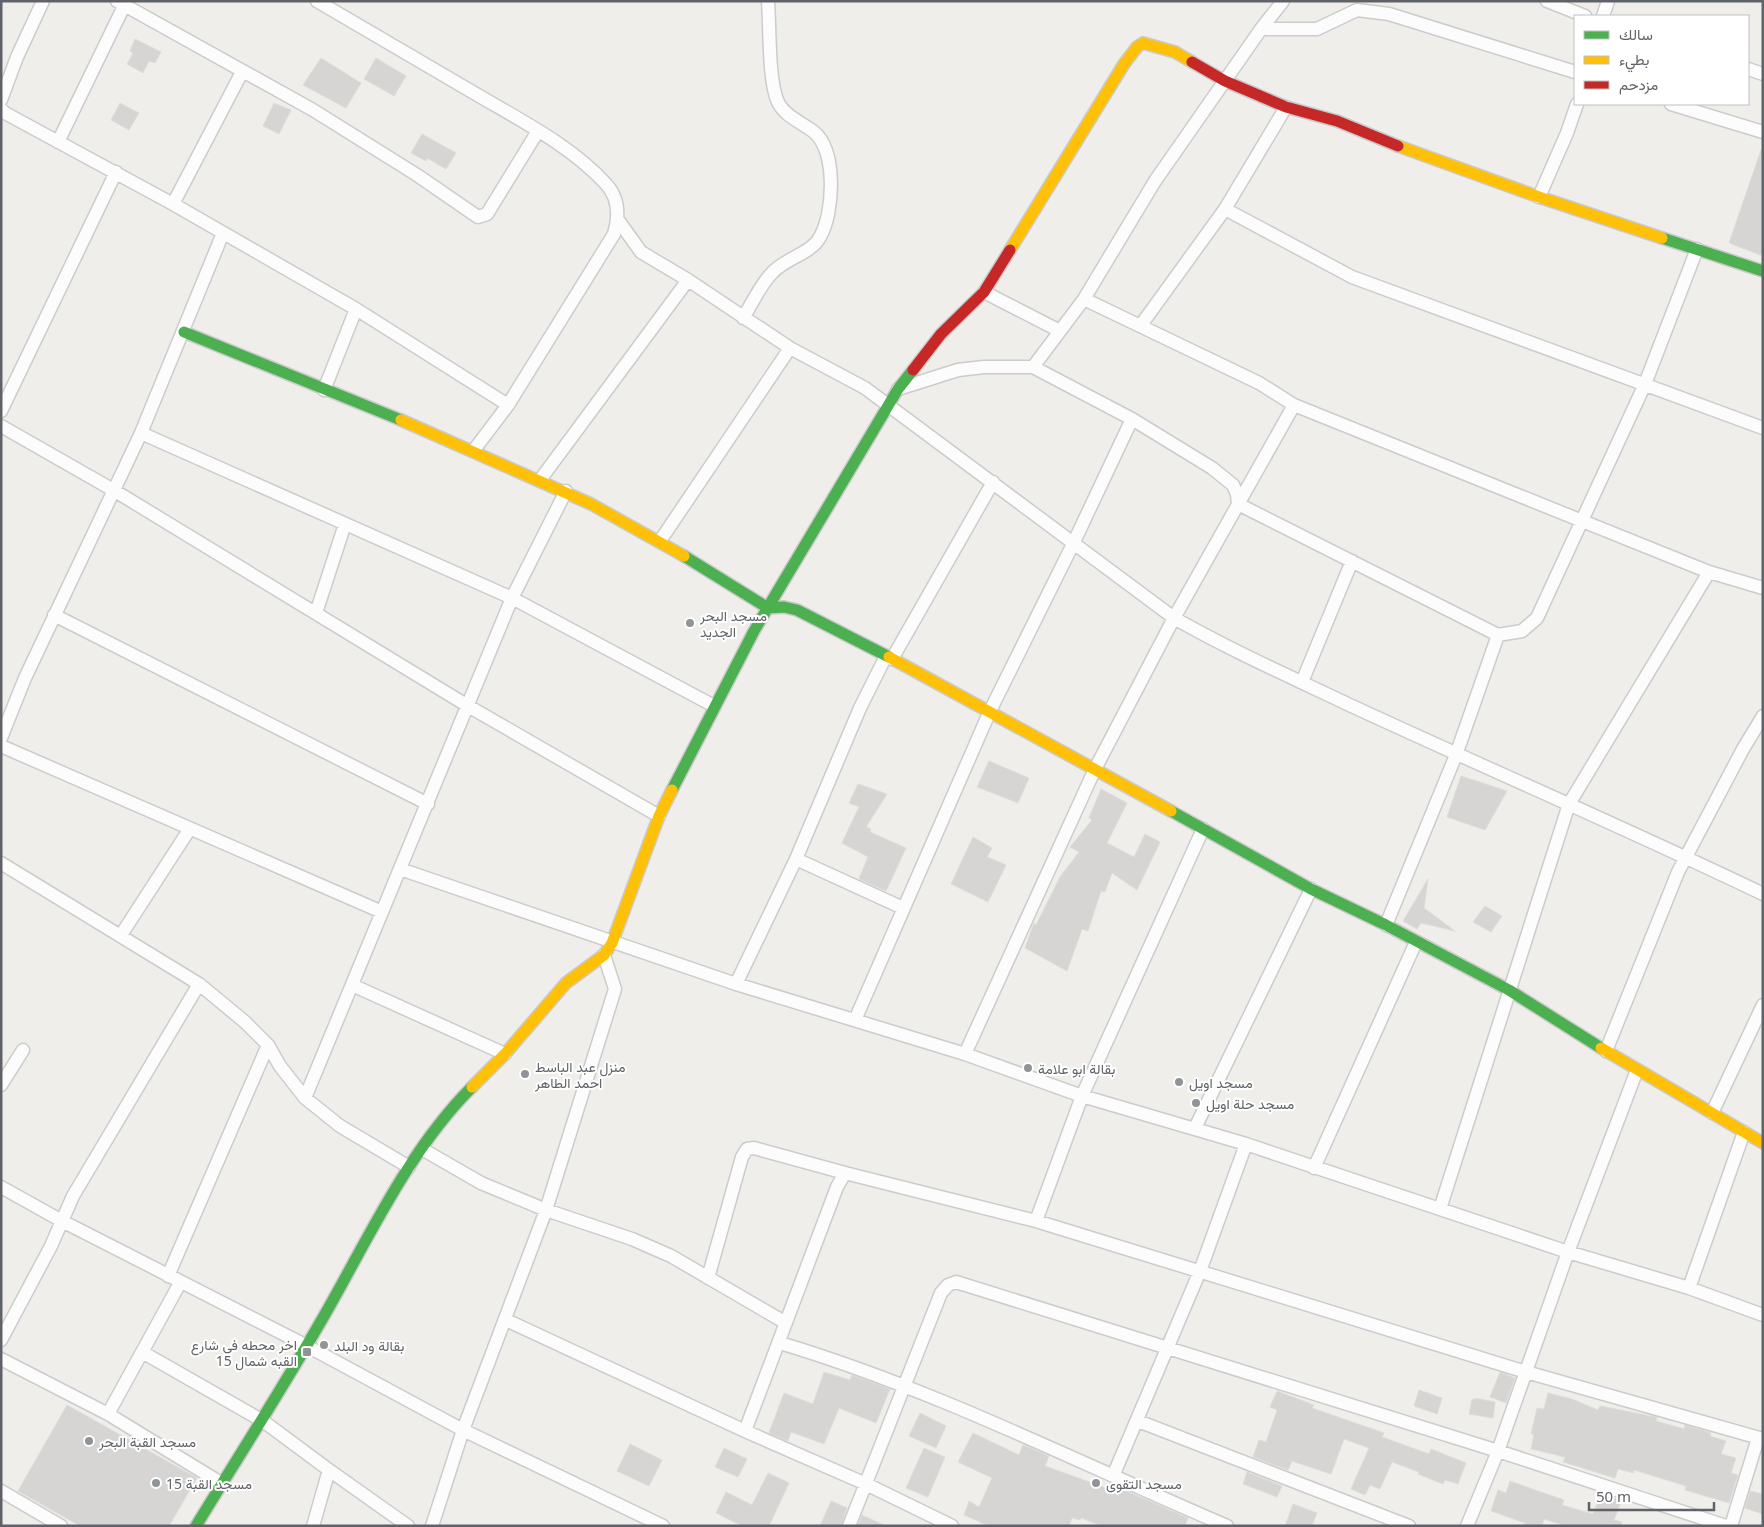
<svg xmlns="http://www.w3.org/2000/svg" width="1764" height="1527" viewBox="0 0 1764 1527" font-family="'Noto Sans',Vazirmatn,sans-serif">
<style>
.building{fill:#d6d5d3;stroke:#deddd9}
.lines{fill:none;stroke-linecap:round;stroke-linejoin:round}
.street-casing{stroke:#cbcccc;stroke-width:15}
.fast-casing{stroke:#cacacb;stroke-width:14}
.slow-casing{stroke:#cacacb;stroke-width:14}
.jam-casing{stroke:#cacacb;stroke-width:14}
.street{stroke:#fdfcfc;stroke-width:12}
.fast{stroke:#4caf50;stroke-width:11}
.slow{stroke:#ffc107;stroke-width:11}
.jam{stroke:#c62828;stroke-width:11}
.poi-dot{fill:#919496;stroke:#fff;stroke-width:2}
.labels{text-anchor:middle;dominant-baseline:central;stroke-width:4;stroke-linejoin:round;paint-order:stroke}
.poi-label{font-size:14px;fill:#5f6368;stroke:#fff;text-anchor:start}
</style>
<rect width="100%" height="100%" fill="#efeeea"/>
<path class="building" d="M135,39L161,52L155,63L149,61L143,73L127,64L133,53L130,51Z
M321,58L361,83L346,108L303,85Z
M376,58L406,76L394,96L364,79Z
M120,103L139,113L129,130L111,120Z
M274,103L291,110L279,134L263,126Z
M422,134L456,153L446,169L427,158L426,161L411,153Z
M1761,150H1763V256L1729,243Z
M989,761L1029,778L1018,803L977,787Z
M1461,776L1507,791L1485,830L1447,817Z
M858,784L887,794L866,827L871,829L870,832L906,848L886,891L859,879L868,857L842,843L859,807L849,803Z
M1101,789L1127,803L1107,843L1134,857L1145,834L1160,842L1137,890L1112,873L1105,892L1101,891L1088,931L1082,929L1067,971L1025,948L1034,923L1036,925L1060,877L1079,852L1070,847L1092,820L1089,818Z
M973,837L992,848L987,857L1006,865L988,902L951,884Z
M1428,879L1424,908L1455,931L1421,923L1417,929L1403,921Z
M1485,906L1502,916L1491,932L1473,922Z
M824,1372L850,1380L852,1375L890,1389L876,1423L839,1408L824,1444L791,1432L788,1441L769,1433L784,1393L813,1404Z
M1500,1372L1515,1378L1506,1403L1490,1397Z
M1419,1390L1442,1398L1437,1414L1414,1406Z
M1277,1391L1314,1405L1312,1408L1384,1433L1382,1437L1429,1454L1431,1449L1466,1463L1458,1484L1445,1480L1443,1484L1418,1474L1419,1472L1392,1462L1380,1489L1370,1485L1365,1495L1351,1489L1369,1448L1344,1439L1331,1474L1292,1461L1288,1470L1253,1457L1259,1440L1266,1442L1277,1410L1270,1407Z
M1548,1393L1572,1399L1598,1410L1600,1406L1651,1416L1657,1417L1656,1421L1684,1429L1685,1425L1711,1433L1710,1436L1726,1441L1721,1454L1736,1458L1731,1473L1738,1475L1729,1503L1685,1490L1686,1486L1634,1470V1473L1618,1469L1615,1478L1563,1462L1565,1457L1531,1449L1534,1434H1531L1537,1408L1544,1409Z
M1475,1398L1495,1402L1493,1418L1469,1414L1472,1399L1475,1400Z
M67,1405L197,1478L169,1526H80L18,1491Z
M920,1413L946,1426L936,1448L909,1436Z
M973,1433L1019,1455L1023,1445L1049,1456L1045,1466L1120,1493L1122,1489L1188,1518L1185,1526H1102L1081,1518L1080,1520L1072,1518L1069,1526H989L964,1515L969,1501L979,1507L992,1478L958,1462Z
M630,1444L662,1460L649,1486L617,1471Z
M724,1448L747,1459L738,1477L715,1467Z
M924,1448L945,1457L928,1497L906,1488Z
M1247,1472L1282,1486L1277,1497L1243,1484Z
M768,1473L789,1483L769,1526H742L716,1513L726,1492L752,1505Z
M1510,1481L1564,1500L1562,1505L1593,1514L1601,1494L1622,1500L1614,1520L1622,1522L1621,1526H1566L1544,1519L1542,1526H1524L1525,1523L1491,1511L1498,1490L1506,1493Z
M1750,1491L1763,1494V1514L1745,1508Z
M831,1501L847,1508L841,1526H820Z
M1293,1504L1317,1513L1312,1526H1285Z
M862,1515L886,1526H858Z"/>
<g class="lines">
<g class="street-casing">
<path id="street" d="M117,1L313,110L417,175L478,217L487,214L538,131
M317,1C371,33 426,65 481,97C524,122 572,147 606,184C619,198 619,217 614,234L508,405
M1547,1L1585,16
M1603,16L1608,1
M1261,29H1317L1357,10L1389,14L1575,72
M1748,69L1763,74
M1,100L17,57L43,1
M1671,104L1763,132
M1,109L5,113L173,204L356,309L508,405L474,450
M58,142L124,6
M1539,197L1567,133L1577,104
M173,204L242,72
M1225,209L1352,277L1763,428
M618,220L641,252L688,280L790,348L865,388L1174,618C1232,651 1293,678 1354,707C1490,770 1628,829 1763,894
M984,292L1060,331
M1084,299L1259,383L1294,405L1709,572L1763,588
M743,318C752,304 760,285 772,273C785,258 811,254 820,237C834,213 837,151 814,132C803,123 786,117 779,104C768,85 770,25 768,1
M1141,325L1225,209L1286,107
M1033,367L1132,419L1212,468L1233,485L1237,494L1238,504
M898,389L958,370L984,367H1033L1084,299L1155,181L1261,29L1283,1
M324,390L356,309
M1,411L116,172
M1,426L115,491L468,706L659,816
M141,433L512,598L714,706
M540,480L688,280
M1238,504L1498,635L1522,631L1537,618L1645,384L1697,249
M660,541L790,348
M316,613L345,524
M54,615L428,804
M892,659L993,482
M1302,682L1352,561
M1,738L25,678L141,433L223,233
M1,746L382,912
M796,859L903,908
M1,863L199,984L245,1022L268,1045L280,1066L305,1098
M400,869L736,984L965,1054L1082,1096L1246,1144L1568,1252L1689,1288L1763,1315
M1386,925L1456,755L1498,635
M121,935L189,830
M736,984L796,859L860,708L886,656
M352,985L505,1054
M855,1020L990,711L1073,544L1132,419
M1606,1051L1678,872L1743,749L1763,716
M965,1054L1095,769L1174,618L1294,405
M1,1085L23,1050
M1712,1113L1763,1005
M1195,1128L1311,889
M422,1149L481,1183L546,1210L632,1239L671,1256L786,1323
M409,1167L340,1126L305,1098L512,598L566,491
M1314,1168L1416,942
M1,1187L62,1221L307,1346L463,1430L663,1526
M1440,1209L1569,804L1709,572
M1036,1221L1082,1096L1203,829
M168,1276L268,1045
M708,1278L742,1157L747,1149L754,1148L845,1173
M1689,1288L1744,1132
M506,1320L745,1431L866,1484L952,1526
M1,1340L51,1246L73,1196L199,984
M780,1343C934,1389 1079,1463 1227,1526
M142,1352L263,1421L329,1470L408,1526
M1,1359L108,1414L221,1483
M108,1414L180,1283
M1138,1421L1409,1526
M745,1431L837,1187L845,1173L1036,1221L1526,1372L1763,1439
M1113,1476L1200,1271L1246,1144
M1,1491L61,1526
M313,1526L329,1470
M432,1526L463,1430L546,1210L615,989L604,955
M849,1526L941,1293L948,1285L956,1282L1498,1451L1726,1526
M1467,1526L1498,1451L1568,1252L1637,1070
M1731,1526L1758,1438"/>
</g>
<g class="fast-casing">
<path id="fast" d="M1662,238L1763,271
M184,332L401,420
M684,556L768,608L784,607L797,610L889,657
M672,790L754,631L898,389L913,370
M1171,811L1311,889L1386,925L1509,990L1601,1048
M196,1526C240,1454 286,1383 328,1309C371,1233 410,1149 472,1087"/>
</g>
<g class="slow-casing">
<path id="slow" d="M1398,146L1539,197L1662,238
M1010,250L1124,64L1137,47L1143,43L1175,52L1192,62
M401,420L591,504L684,556
M889,657L1171,811
M1601,1048L1763,1143
M472,1087L505,1054L566,983L604,955L612,943L659,816L672,790"/>
</g>
<g class="jam-casing">
<path id="jam" d="M1192,62L1225,81L1286,107L1337,121L1398,146
M913,370L941,334L984,292L1010,250"/>
</g>
<use href="#street" class="street"/>
<use href="#fast" class="fast"/>
<use href="#slow" class="slow"/>
<use href="#jam" class="jam"/>
</g>
<g class="poi-dot">
<circle cx="690" cy="623" r="5"/>
<circle cx="1028" cy="1068" r="5"/>
<circle cx="525" cy="1074" r="5"/>
<circle cx="1179" cy="1082" r="5"/>
<circle cx="1196" cy="1103" r="5"/>
<circle cx="324" cy="1345" r="5"/>
<rect x="302" y="1347" width="10" height="10" rx="2.5"/>
<circle cx="89" cy="1441" r="5"/>
<circle cx="156" cy="1483" r="5"/>
<circle cx="1096" cy="1483" r="5"/>
</g>
<g class="labels">
<g class="poi-label">
<text x="700" y="615">مسجد البحر<tspan x="700" dy="16">الجديد</tspan></text>
<text x="535" y="1066">منزل عبد الباسط<tspan x="535" dy="16">احمد الطاهر</tspan></text>
<text x="1038" y="1068">بقالة ابو علامة</text>
<text x="1189" y="1082">مسجد اويل</text>
<text x="1206" y="1103">مسجد حلة اويل</text>
<text x="297" y="1344" text-anchor="end">اخر محطه في شارع<tspan x="297" dy="16">15 القبه شمال</tspan></text>
<text x="334" y="1345">بقالة ود البلد</text>
<text x="99" y="1441">مسجد القبة البحر</text>
<text x="166" y="1483">مسجد القبة 15</text>
<text x="1106" y="1483">مسجد التقوى</text>
</g>
</g>
<rect width="1764" height="1527" fill="none" stroke="#5f6368" stroke-width="5"/>
<rect x="1574" y="15" width="175" height="90" fill="#ffffff" stroke="#bfc1c3"/>
<rect x="1584" y="31" width="25" height="8" fill="#4caf50" stroke="#bfc1c3"/>
<text x="1619" y="40" font-size="15" fill="#5f6368">سالك</text>
<rect x="1584" y="56" width="25" height="8" fill="#ffc107" stroke="#bfc1c3"/>
<text x="1619" y="65" font-size="15" fill="#5f6368">بطيء</text>
<rect x="1584" y="81" width="25" height="8" fill="#c62828" stroke="#bfc1c3"/>
<text x="1619" y="90" font-size="15" fill="#5f6368">مزدحم</text>
<path d="M1589 1502v8h125v-8" fill="none" stroke="#5f6368" stroke-width="2.5"/>
<text x="1596" y="1502" font-size="15" fill="#5f6368" stroke="#ffffff" stroke-width="4" paint-order="stroke">50 m</text>
</svg>
